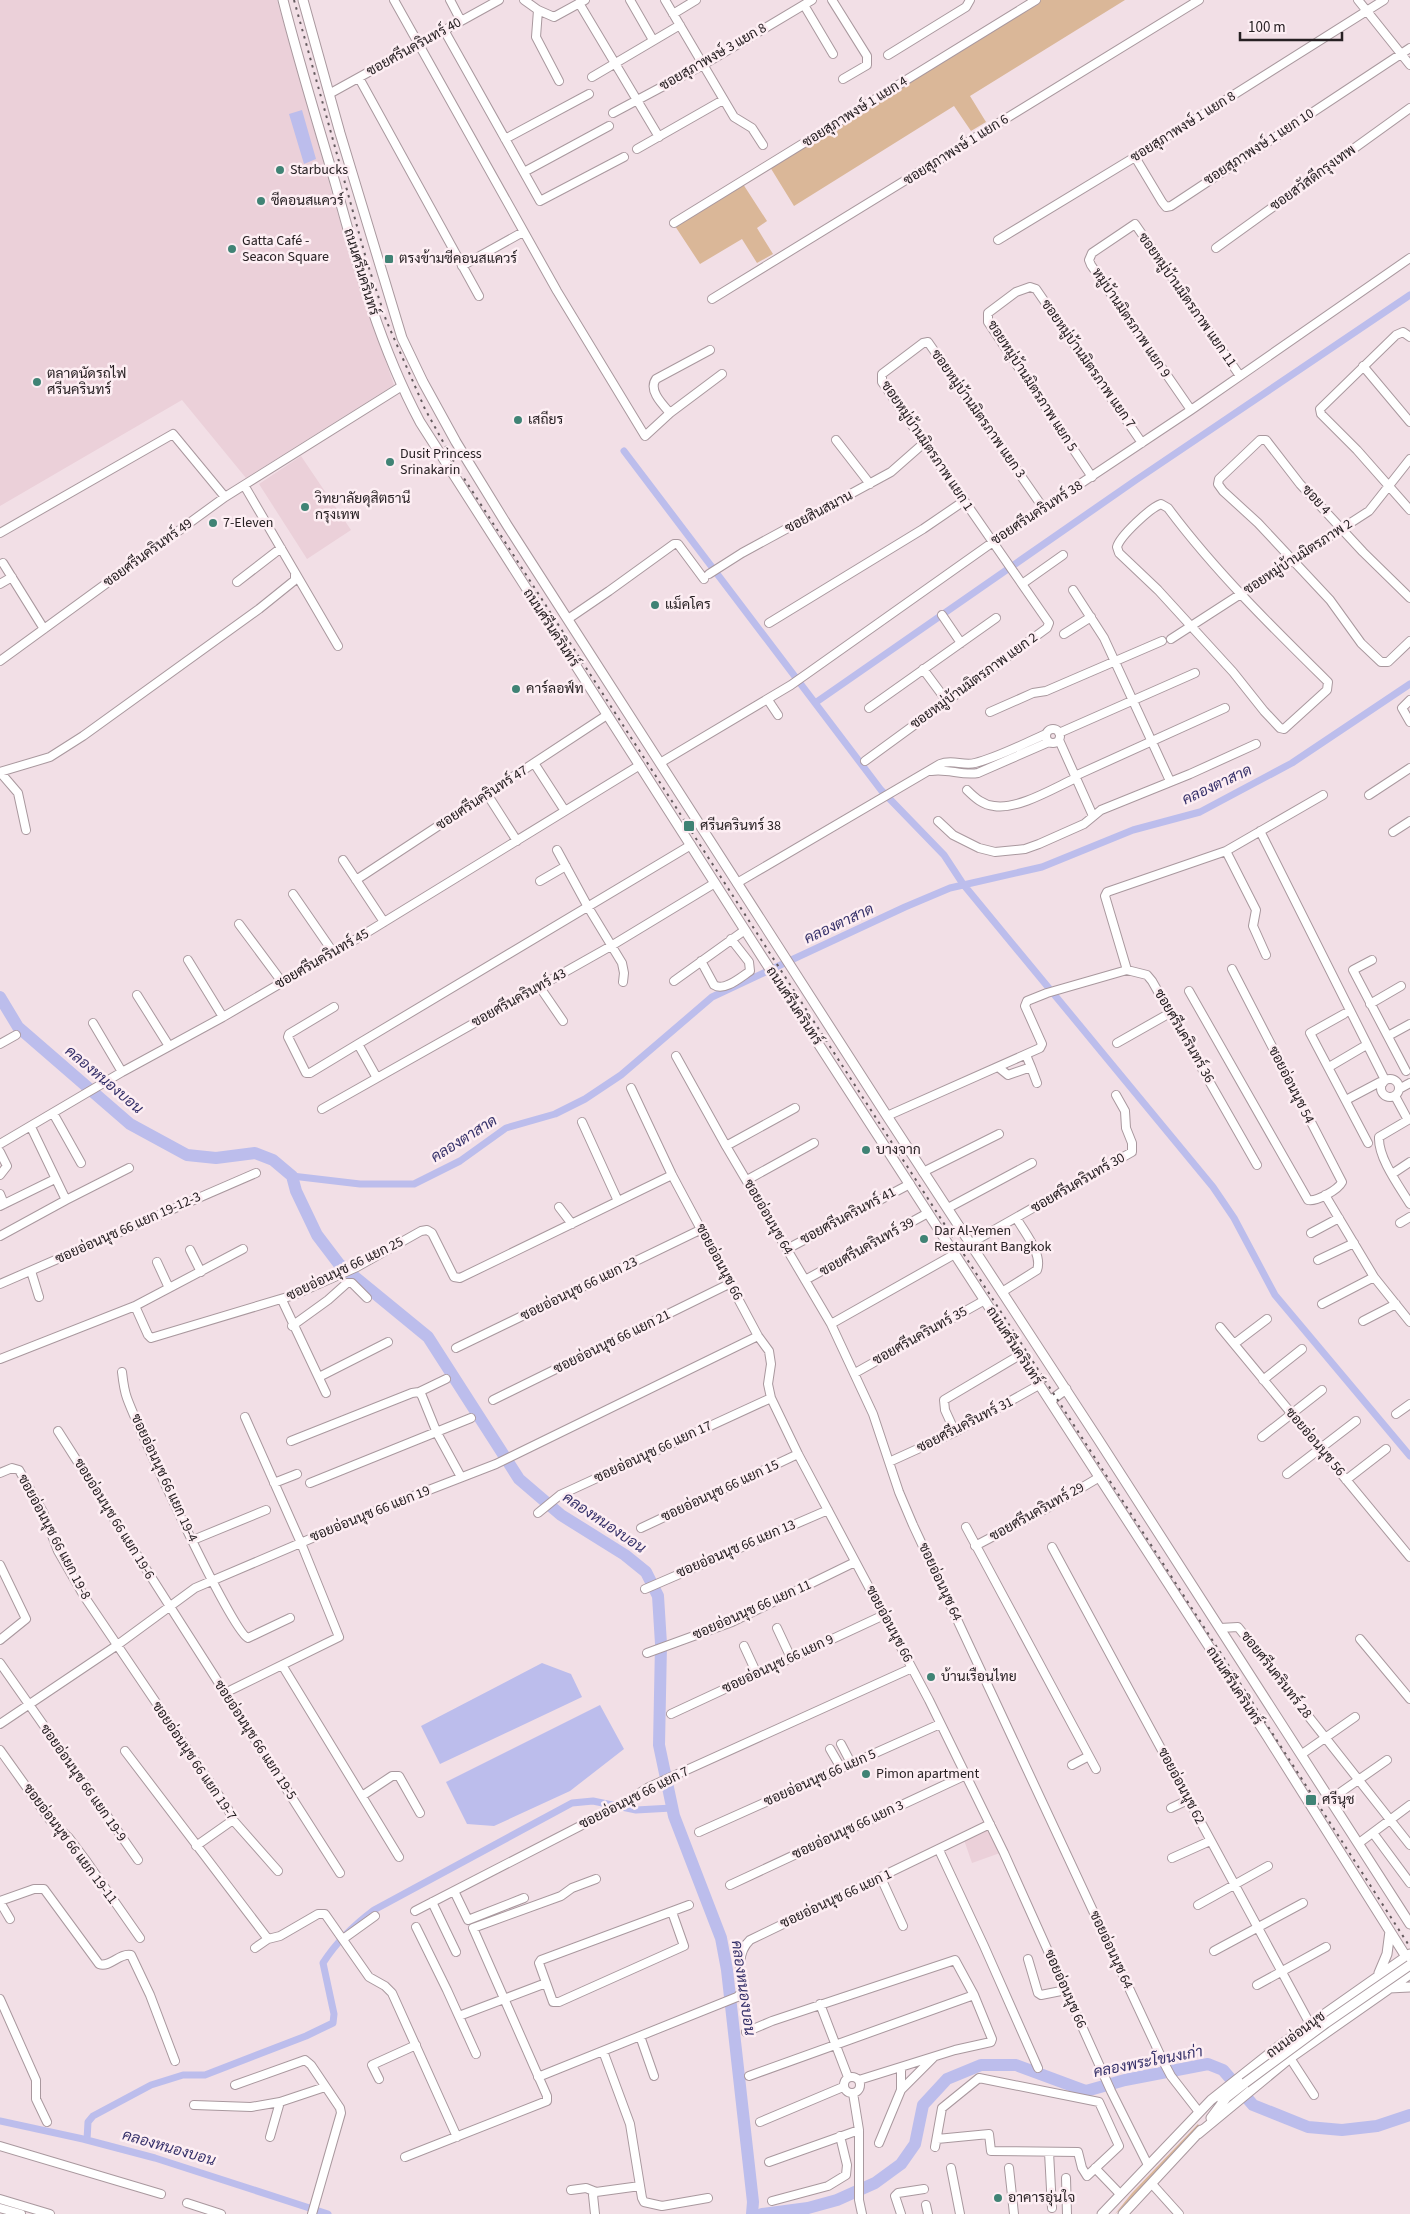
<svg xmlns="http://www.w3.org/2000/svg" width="1410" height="2214" viewBox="0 0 1410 2214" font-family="'Source Sans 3',Sarabun,sans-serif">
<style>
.built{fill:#ebd0d9}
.green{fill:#dab798}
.water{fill:#bcbdec}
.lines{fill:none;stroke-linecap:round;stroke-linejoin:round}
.canal{stroke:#bcbdec;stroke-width:7}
.river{stroke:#bcbdec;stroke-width:12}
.minor-casing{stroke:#a9989e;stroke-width:10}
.major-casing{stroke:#a9989e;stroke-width:11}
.minor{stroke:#fff;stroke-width:8}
.major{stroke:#fff;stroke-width:9}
.rail{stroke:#645a5e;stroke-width:2;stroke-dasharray:2.5 5;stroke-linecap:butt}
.major-bridge-casing{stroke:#a9989e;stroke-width:11;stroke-linecap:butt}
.major-bridge{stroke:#fff;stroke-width:9}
.poi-dot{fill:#408375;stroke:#fdeef3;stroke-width:2}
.labels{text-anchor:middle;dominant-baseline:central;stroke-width:5;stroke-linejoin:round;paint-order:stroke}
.street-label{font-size:14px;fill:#272023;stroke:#fdeef3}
.poi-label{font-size:14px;fill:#272023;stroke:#fdeef3;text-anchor:start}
.water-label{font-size:15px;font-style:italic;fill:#36316a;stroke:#fdeef3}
</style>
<rect width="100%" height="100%" fill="#f2dfe6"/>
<path class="built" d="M0,0H277L353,267L394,385L246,478L182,400L0,506Z
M301,456L351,530L307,559L259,484Z
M989,1827L1000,1853L972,1863L964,1840Z"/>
<path class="green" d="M1041,0H1125L970,96L986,122L971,131L954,106L794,206L770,167Z
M743,184L767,221L757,228L773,254L757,263L742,239L700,264L675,226Z
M1198,2124L1199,2126L1134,2196L1115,2214L1132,2193Z"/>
<path class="water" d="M302,110L316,159L304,164L289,114Z
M542,1663L571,1674L582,1697L440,1764L421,1726Z
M600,1705L624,1749L570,1791L494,1826L467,1824L446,1782Z"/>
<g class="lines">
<path class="canal" d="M624,451L881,790L944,855L963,884L1213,1187L1234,1218L1275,1295L1410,1456
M815,703L1136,480L1410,295
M292,1176L360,1184H414L460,1161L506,1128L555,1114L585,1099L621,1075L712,997L905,907L950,888L1042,867L1133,830L1200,812L1292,763L1410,684
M0,2121L83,2139L155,2158L328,2214
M87,2140L88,2122L93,2116L151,2085L183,2075H205L306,2036L333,2023L334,2014L323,1963C337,1941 354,1925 374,1910L572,1803L593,1801L636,1810L672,1808"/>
<path class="river" d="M0,997L18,1027L130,1124L187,1155L216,1158L255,1153L273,1160L292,1176L296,1191L317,1235L339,1264L428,1337L519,1479L561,1515L625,1555L646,1572L658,1596L661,1644L659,1745L674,1816L721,1938L727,1970L753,2202L752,2214
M762,2214L808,2208L837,2200L875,2183L901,2164L915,2144L923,2105L947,2079L981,2065H1016L1086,2091L1125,2080L1208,2064L1223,2070L1253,2105L1308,2127L1342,2130L1377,2126L1410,2115"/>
<g class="minor-casing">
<path id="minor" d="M394,0L557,291L645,436L670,413C662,404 648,390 656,379L710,350
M450,0L461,21
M524,0L538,10L554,17L585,0
M630,0L653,40
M665,0L734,117L752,128L763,145
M832,0L867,56V65L843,79
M1358,0L1410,65
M579,3L659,137
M804,5L833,54
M538,10L536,37L559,81
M673,14L696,0
M444,30L540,201L624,157
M888,55L966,7L970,0
M592,77L680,25
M359,78L479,296
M329,94L499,0
M613,113L703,65L812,0
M505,139L589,94
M637,149L723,100
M1135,157L1162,202L1166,207L1171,206L1410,48
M524,172L609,126
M674,223L1036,0
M998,240L1135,157L1384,0
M1216,248L1410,108
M462,266L523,232
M712,299L1199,0
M1410,337L1403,332L1396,335L1320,409L1321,414L1357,450L1410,510
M1363,366L1410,422
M1191,410L1091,265L1089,260L1092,253L1135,224L1240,376
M670,413L722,374
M836,440L870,484
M1092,477L988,322V313L1016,292L1030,287L1036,289L1142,443
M244,485L338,646
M1161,504L1168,508C1215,571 1272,627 1328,682L1327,690L1284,729L1280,728L1264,711L1233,672L1158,590L1119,553L1117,547C1120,536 1150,508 1161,504Z
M0,533L173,434L225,497
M3,563L44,629
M709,574L742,553L891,472L924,443
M237,582L281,548
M0,584L12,577
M1022,584L1063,555
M1073,590L1104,638L1170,781
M1410,598L1363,552L1300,484L1266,440H1260L1219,479L1218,484L1223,491L1258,523L1330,600L1361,643L1381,662H1388L1410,641
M942,615L961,643
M568,619L609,591L674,544H678L704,579
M769,623L923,529L964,501
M1064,634L1091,617
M1171,639L1369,511L1410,459
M0,661L225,497L402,386
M923,669L946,700
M768,700L778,715
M1410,700L1402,708L1410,722
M869,708L996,618
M990,712L1033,693L1046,691L1162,641
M1046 736a7 7 0 1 1 14 0a7 7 0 1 1-14 0Z
M1059,733L1195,673
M1059,740L1093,816
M865,761L1047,628L1049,623L882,382V374L923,343L928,342L1044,509
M534,763L565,811
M660,763L791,685L993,542L1191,410L1410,258
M931,771C947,768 962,776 978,773L1049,742
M1075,776L1225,708
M967,790C975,798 983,805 994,806C1018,810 1054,788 1076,778
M487,794L517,841
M1369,795L1410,768
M938,821L953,835L979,848L995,852L1025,849L1039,844L1084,824L1101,810L1190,774L1256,744
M26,830L18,793L0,772L50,757L83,736L259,609L295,580V575
M1260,831L1385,1080
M1393,832L1410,821
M557,850L588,907L622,963L624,973L623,982
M1226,851L1256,910L1253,926L1266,955
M343,860L384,922
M356,880L607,715
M540,881L566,866
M737,883L940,764C952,759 963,766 975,763C999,757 1023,744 1046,734
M293,894L333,952
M239,924L282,982
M188,960L223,1017
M1372,960L1353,970L1406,1071
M701,961L714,985C724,992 741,977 750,971L749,962L731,939
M1127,970L1105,896L1107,892L1226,851L1323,795
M674,981L745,930
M539,986L563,1021
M1189,991L1308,1200C1316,1202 1338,1190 1342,1182L1232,969
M137,995L169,1046
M1370,1004L1401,986
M334,1007L289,1034L288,1037L306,1073H310L358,1044L691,845
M1344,1014L1310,1033L1368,1143
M93,1023L122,1072
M1388,1036L1410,1024
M1117,1043L1170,1013
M0,1044L16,1035
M358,1044L377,1078
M676,1056L726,1146L831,1324L873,1414L899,1492L913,1525L1163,2061L1171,2076L1199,2112
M998,1067L1008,1075L1031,1067L1026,1055
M1031,1067L1037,1083
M1329,1067L1363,1047
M1381 1088a9 9 0 1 1 18 0a9 9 0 1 1-18 0Z
M631,1088L672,1175L758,1336L769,1351L771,1364L768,1384L771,1398L798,1454L929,1700L1004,1853L1111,2091L1148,2165
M1399,1089L1410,1083
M1395,1096L1408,1120L1379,1137C1378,1158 1399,1186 1410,1204
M1346,1100L1380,1082L1383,1083
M322,1109L611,946L715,883
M53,1113L81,1163
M887,1116L1040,1048L1042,1044L1025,1006L1027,1001L1047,993L1127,970L1147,975L1152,981L1257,1165
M582,1122L618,1201
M31,1127L66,1200
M0,1144L122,1072L223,1017L358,938L640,765
M726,1146L795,1108
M0,1152L7,1166L0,1175
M923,1172L999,1134
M1392,1174L1410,1162
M747,1180L814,1143
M0,1194L4,1204
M1325,1195L1374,1277L1410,1322
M0,1206L55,1179
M559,1207L572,1224
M948,1208L1032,1163
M1400,1223L1410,1217
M1311,1233L1339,1218
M0,1236L66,1200L129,1168
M971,1243L1132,1152V1143L1126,1128L1125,1111L1116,1095
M787,1249L910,1184
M190,1250L201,1272
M1318,1260L1354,1243
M157,1262L169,1288
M31,1271L39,1297
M805,1280L928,1213
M0,1284L256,1173
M1002,1292L1037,1270C1043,1254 1024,1232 1017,1219
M282,1300L326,1393
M1322,1304L1374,1277
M135,1306L243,1249
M1363,1321L1396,1304
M831,1324L955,1254
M292,1326L328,1300L347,1283H352L367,1298
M1220,1327L1410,1557
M1234,1344L1267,1319
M456,1348L702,1229
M0,1359L135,1306L148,1335L151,1338L294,1295L357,1267L421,1231L427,1230L432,1233L454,1277L460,1278L672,1175
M122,1372C123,1381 124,1390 127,1398C137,1426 232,1633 248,1638L290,1618
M855,1373L985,1300
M319,1377L388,1342
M1263,1380L1302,1349
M419,1392L446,1379
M493,1400L731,1283
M1396,1414L1410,1404
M58,1431L340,1873
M955,1432L945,1410L944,1400L1020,1355
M1262,1437L1322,1390
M291,1441L412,1393L419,1392L422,1396L437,1433L461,1477
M889,1462L955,1432L1039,1385
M0,1473L12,1468L19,1470L43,1512L58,1551L84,1596L228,1809L233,1820L278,1871
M1287,1474L1356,1421
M1346,1480L1386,1449
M274,1483L297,1474
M310,1483L471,1418
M538,1513L560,1495L771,1398
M966,1527L1096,1769
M641,1528L798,1454
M193,1540L266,1510
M975,1546L1049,1507L1098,1478
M1052,1547L1310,2024
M0,1565L26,1619L0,1640
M645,1589L828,1510
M777,1628L791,1658
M1220,1628L1238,1627L1410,1845
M1360,1639L1410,1699
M744,1646L757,1674
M647,1653L732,1622L855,1562
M0,1663L138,1860
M282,1665L399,1857
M225,1693L339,1637L301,1543L245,1417
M671,1714L884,1615
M0,1724L116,1646L195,1588L385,1507L496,1464L758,1336
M841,1744L851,1763
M830,1749L841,1768
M0,1750L50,1820L69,1838L87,1862L140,1938
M125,1751L268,1939
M1302,1754L1355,1717
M1072,1765L1089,1756
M362,1796L392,1776H399L420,1813
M1331,1799L1387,1760
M1171,1808L1188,1800
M699,1832L940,1724
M1373,1833L1410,1883
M1359,1843L1410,1805
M196,1846L233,1820
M939,1850L984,1946L1038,2068
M1172,1858L1210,1841
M881,1878L903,1926
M730,1885L966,1775
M454,1891L468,1920L524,1898
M0,1901L34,1889H44L99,1964C110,1968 119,1953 131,1955L150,1995L175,2061
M0,1902L10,1919
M432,1902L456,1952
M1198,1905L1268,1866
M415,1911L619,1806L649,1787L912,1668
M672,1912L684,1946L559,2002H553L539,1963L541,1960L689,1905
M416,1927L447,1990L476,2054
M343,1939L375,1916
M255,1948L268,1939L280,1936L318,1914H325L369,1977L385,1986L392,1993L457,2137
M1214,1951L1303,1903
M1028,1959L1038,1993L1041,1995L1066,1990
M1257,1985L1326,1947
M0,1999L36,2080V2099L47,2122
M820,2004L848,2077
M459,2016L546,1983
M746,2032L772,2021L955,1960L974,1995L992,2039L991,2042L955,2050L859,2080
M640,2036L654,2076
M603,2051L630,2124L642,2198L644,2202L662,2206L708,2198
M1290,2058L1314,2095
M749,2076L974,1995
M844 2085a8 8 0 1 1 16 0a8 8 0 1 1-16 0Z
M538,2077L737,1997L742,1992C740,1974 736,1953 750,1940L990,1824
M379,2079L372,2065L416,2045
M235,2085L305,2060L311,2065L340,2108L341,2113L312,2214
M901,2090L933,2058
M853,2093L859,2130V2200L862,2214
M194,2105L251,2107L280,2102
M760,2122L843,2087
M270,2137L280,2102L325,2087
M879,2143L901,2090V2068
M0,2146L161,2194
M935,2147L942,2108L979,2078L1099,2102L1119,2146L1087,2176L1082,2168L1078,2152L991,2151L989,2134L937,2139
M1049,2152L1052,2208
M405,2157L547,2101V2096L473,1928L561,1896L572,1888L596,1879
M769,2162L859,2130
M951,2168L960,2214
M1009,2168L1014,2214
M1095,2168L1120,2194
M1066,2178L1067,2214
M1152,2184L1179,2214
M571,2190L586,2188L596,2192
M0,2199L50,2214
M772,2201L828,2186L846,2175L847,2165L840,2136
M187,2203L221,2214
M926,2205L928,2214
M0,2208L21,2214
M595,2214L593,2195L596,2192L640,2186
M901,2214L895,2196L898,2193L924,2189"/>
</g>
<g class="major-casing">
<path id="major" d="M283,0C299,63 318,124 336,186C358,267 380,347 420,422L766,963L1267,1736L1410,1963
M303,0L340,133L402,338L423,382L456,442L507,525L887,1116L1098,1439L1410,1924
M1050,1401L1066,1389
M1379,1973L1387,1954L1390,1931
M1389,1988L1410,1987
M1222,2101L1245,2083
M1211,2118L1226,2098
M1198,2134L1290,2058L1410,1974
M1102,2214L1211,2100L1279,2046L1410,1954
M1123,2214L1201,2130"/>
</g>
<use href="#minor" class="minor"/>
<use href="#major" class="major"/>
<path class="rail" d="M294,0L367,262L386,320L425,409L458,469L1410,1947"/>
<g class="major-bridge-casing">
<path id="major-bridge" d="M1245,2083L1326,2023L1410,1965"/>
</g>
<use href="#major-bridge" class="major-bridge"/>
</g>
<g class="poi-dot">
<circle cx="280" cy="170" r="5"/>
<circle cx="261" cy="201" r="5"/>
<circle cx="232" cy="249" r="5"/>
<rect x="384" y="254" width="10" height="10" rx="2.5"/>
<circle cx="37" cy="382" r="5"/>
<circle cx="518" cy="420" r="5"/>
<circle cx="390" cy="462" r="5"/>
<circle cx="305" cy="507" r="5"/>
<circle cx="213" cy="523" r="5"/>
<circle cx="655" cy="605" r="5"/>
<circle cx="516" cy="689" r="5"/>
<rect x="683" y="820" width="12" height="12" rx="2.5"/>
<circle cx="866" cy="1150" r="5"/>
<circle cx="924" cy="1239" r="5"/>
<circle cx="931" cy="1677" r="5"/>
<circle cx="866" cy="1774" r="5"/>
<rect x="1305" y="1794" width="12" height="12" rx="2.5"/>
<circle cx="998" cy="2198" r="5"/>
</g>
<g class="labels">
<g class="street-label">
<text transform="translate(414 47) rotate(-29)">ซอยศรีนครินทร์ 40</text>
<text transform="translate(713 57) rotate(-30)">ซอยสุภาพงษ์ 3 แยก 8</text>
<text transform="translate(855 112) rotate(-32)">ซอยสุภาพงษ์ 1 แยก 4</text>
<text transform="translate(1183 127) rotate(-32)">ซอยสุภาพงษ์ 1 แยก 8</text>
<text transform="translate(1259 147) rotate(-33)">ซอยสุภาพงษ์ 1 แยก 10</text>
<text transform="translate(956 150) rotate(-32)">ซอยสุภาพงษ์ 1 แยก 6</text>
<text transform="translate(1313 178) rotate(-36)">ซอยสวัสดีกรุงเทพ</text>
<text transform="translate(361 272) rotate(73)">ถนนศรีนครินทร์</text>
<text transform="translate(1187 300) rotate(55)">ซอยหมู่บ้านมิตรภาพ แยก 11</text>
<text transform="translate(1131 323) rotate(56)">หมู่บ้านมิตรภาพ แยก 9</text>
<text transform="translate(1088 364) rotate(55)">ซอยหมู่บ้านมิตรภาพ แยก 7</text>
<text transform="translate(1032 386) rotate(57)">ซอยหมู่บ้านมิตรภาพ แยก 5</text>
<text transform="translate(978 414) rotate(55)">ซอยหมู่บ้านมิตรภาพ แยก 3</text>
<text transform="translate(927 446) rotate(56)">ซอยหมู่บ้านมิตรภาพ แยก 1</text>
<text transform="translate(1316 500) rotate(47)">ซอย 4</text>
<text transform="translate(819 512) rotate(-28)">ซอยสินสมาน</text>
<text transform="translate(1037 513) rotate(-33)">ซอยศรีนครินทร์ 38</text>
<text transform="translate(148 553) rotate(-36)">ซอยศรีนครินทร์ 49</text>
<text transform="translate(1298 557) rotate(-33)">ซอยหมู่บ้านมิตรภาพ 2</text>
<text transform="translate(551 628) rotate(57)">ถนนศรีนครินทร์</text>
<text transform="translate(974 681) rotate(-36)">ซอยหมู่บ้านมิตรภาพ แยก 2</text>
<text transform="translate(482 798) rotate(-33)">ซอยศรีนครินทร์ 47</text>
<text transform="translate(322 959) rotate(-30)">ซอยศรีนครินทร์ 45</text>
<text transform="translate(519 998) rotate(-29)">ซอยศรีนครินทร์ 43</text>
<text transform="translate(794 1006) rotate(57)">ถนนศรีนครินทร์</text>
<text transform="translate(1184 1036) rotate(60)">ซอยศรีนครินทร์ 36</text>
<text transform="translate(1291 1085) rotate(63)">ซอยอ่อนนุช 54</text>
<text transform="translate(1078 1183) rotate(-30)">ซอยศรีนครินทร์ 30</text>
<text transform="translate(848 1216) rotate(-28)">ซอยศรีนครินทร์ 41</text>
<text transform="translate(768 1217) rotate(60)">ซอยอ่อนนุช 64</text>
<text transform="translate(128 1228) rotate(-24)">ซอยอ่อนนุช 66 แยก 19-12-3</text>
<text transform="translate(867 1247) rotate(-29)">ซอยศรีนครินทร์ 39</text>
<text transform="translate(719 1262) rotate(62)">ซอยอ่อนนุช 66</text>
<text transform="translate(345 1269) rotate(-26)">ซอยอ่อนนุช 66 แยก 25</text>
<text transform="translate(579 1289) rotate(-26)">ซอยอ่อนนุช 66 แยก 23</text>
<text transform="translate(920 1336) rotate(-29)">ซอยศรีนครินทร์ 35</text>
<text transform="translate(612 1342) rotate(-26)">ซอยอ่อนนุช 66 แยก 21</text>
<text transform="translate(1014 1346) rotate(57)">ถนนศรีนครินทร์</text>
<text transform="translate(965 1425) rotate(-27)">ซอยศรีนครินทร์ 31</text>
<text transform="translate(1315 1442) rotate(50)">ซอยอ่อนนุช 56</text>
<text transform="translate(653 1452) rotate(-25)">ซอยอ่อนนุช 66 แยก 17</text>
<text transform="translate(164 1478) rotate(65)">ซอยอ่อนนุช 66 แยก 19-4</text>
<text transform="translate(720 1491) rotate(-25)">ซอยอ่อนนุช 66 แยก 15</text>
<text transform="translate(1037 1512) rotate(-29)">ซอยศรีนครินทร์ 29</text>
<text transform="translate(370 1514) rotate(-22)">ซอยอ่อนนุช 66 แยก 19</text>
<text transform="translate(114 1519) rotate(58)">ซอยอ่อนนุช 66 แยก 19-6</text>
<text transform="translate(54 1537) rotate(62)">ซอยอ่อนนุช 66 แยก 19-8</text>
<text transform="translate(736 1549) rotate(-23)">ซอยอ่อนนุช 66 แยก 13</text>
<text transform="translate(940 1582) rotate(65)">ซอยอ่อนนุช 64</text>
<text transform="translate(752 1610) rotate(-24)">ซอยอ่อนนุช 66 แยก 11</text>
<text transform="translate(889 1624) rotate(62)">ซอยอ่อนนุช 66</text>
<text transform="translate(778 1664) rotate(-25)">ซอยอ่อนนุช 66 แยก 9</text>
<text transform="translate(1276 1675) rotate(52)">ซอยศรีนครินทร์ 28</text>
<text transform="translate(1234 1686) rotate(57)">ถนนศรีนครินทร์</text>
<text transform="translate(255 1740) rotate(57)">ซอยอ่อนนุช 66 แยก 19-5</text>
<text transform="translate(194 1761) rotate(56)">ซอยอ่อนนุช 66 แยก 19-7</text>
<text transform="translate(820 1778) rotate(-24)">ซอยอ่อนนุช 66 แยก 5</text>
<text transform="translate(83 1783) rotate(55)">ซอยอ่อนนุช 66 แยก 19-9</text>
<text transform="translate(1181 1786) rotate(62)">ซอยอ่อนนุช 62</text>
<text transform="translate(634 1798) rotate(-27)">ซอยอ่อนนุช 66 แยก 7</text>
<text transform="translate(848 1830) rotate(-25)">ซอยอ่อนนุช 66 แยก 3</text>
<text transform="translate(70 1844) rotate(53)">ซอยอ่อนนุช 66 แยก 19-11</text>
<text transform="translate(836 1899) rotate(-25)">ซอยอ่อนนุช 66 แยก 1</text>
<text transform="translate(1111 1950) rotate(65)">ซอยอ่อนนุช 64</text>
<text transform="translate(1065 1989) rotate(66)">ซอยอ่อนนุช 66</text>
<text transform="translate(1296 2035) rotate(-36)">ถนนอ่อนนุช</text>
</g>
<g class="poi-label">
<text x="290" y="170">Starbucks</text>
<text x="271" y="201">ซีคอนสแควร์</text>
<text x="242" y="241">Gatta Café -<tspan x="242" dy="16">Seacon Square</tspan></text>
<text x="399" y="259">ตรงข้ามซีคอนสแควร์</text>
<text x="47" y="374">ตลาดนัดรถไฟ<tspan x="47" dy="16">ศรีนครินทร์</tspan></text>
<text x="528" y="420">เสถียร</text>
<text x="400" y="454">Dusit Princess<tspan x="400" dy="16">Srinakarin</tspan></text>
<text x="315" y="499">วิทยาลัยดุสิตธานี<tspan x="315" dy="16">กรุงเทพ</tspan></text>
<text x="223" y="523">7-Eleven</text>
<text x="665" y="605">แม็คโคร</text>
<text x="526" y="689">คาร์ลอฟ์ท</text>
<text x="700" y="826">ศรีนครินทร์ 38</text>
<text x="876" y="1150">บางจาก</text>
<text x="934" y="1231">Dar Al-Yemen<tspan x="934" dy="16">Restaurant Bangkok</tspan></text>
<text x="941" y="1677">บ้านเรือนไทย</text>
<text x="876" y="1774">Pimon apartment</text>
<text x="1322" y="1800">ศรีนุช</text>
<text x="1008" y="2198">อาคารอุ่นใจ</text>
</g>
<g class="water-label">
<text transform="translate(1217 785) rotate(-25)">คลองตาสาด</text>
<text transform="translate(839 924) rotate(-25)">คลองตาสาด</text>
<text transform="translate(104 1080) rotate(40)">คลองหนองบอน</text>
<text transform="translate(464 1139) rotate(-32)">คลองตาสาด</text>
<text transform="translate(604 1523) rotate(34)">คลองหนองบอน</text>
<text transform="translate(743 1988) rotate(82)">คลองหนองบอน</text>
<text transform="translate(1148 2062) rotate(-11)">คลองพระโขนงเก่า</text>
<text transform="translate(169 2148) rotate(16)">คลองหนองบอน</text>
</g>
</g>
<path d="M1240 32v8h102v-8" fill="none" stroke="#272023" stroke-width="2.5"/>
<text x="1248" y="32" font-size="15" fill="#272023" stroke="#fdeef3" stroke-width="4" paint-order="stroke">100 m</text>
</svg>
